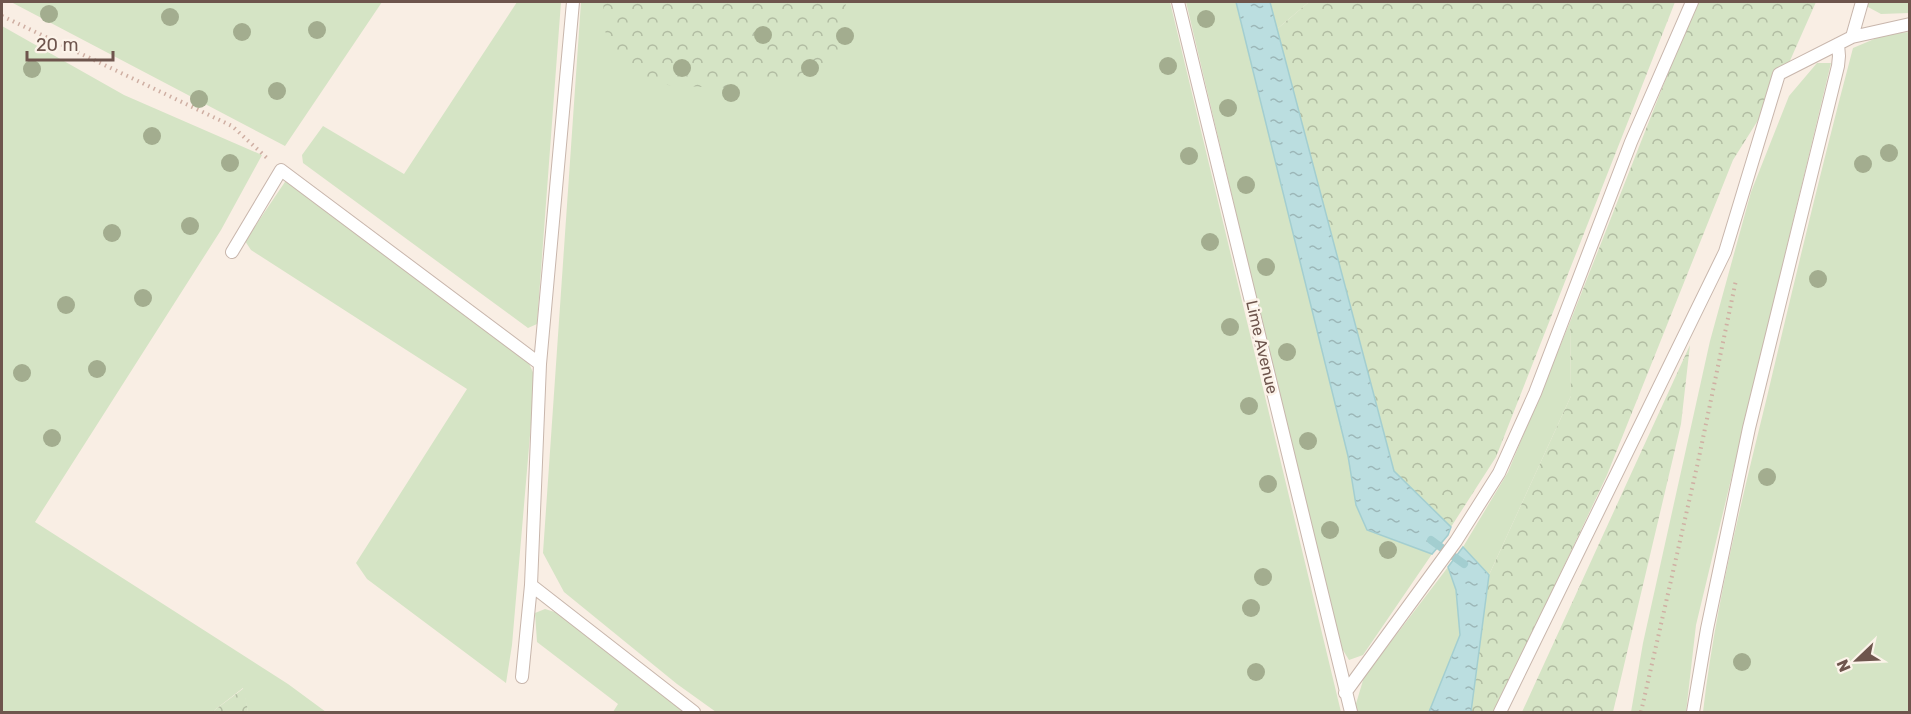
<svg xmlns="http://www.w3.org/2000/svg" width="1911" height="714" viewBox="0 0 1911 714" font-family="Rubik,sans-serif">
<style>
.green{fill:#d5e4c5}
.forest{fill:url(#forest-crowns)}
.water{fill:url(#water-ripples);stroke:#a3ced0;stroke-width:1.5}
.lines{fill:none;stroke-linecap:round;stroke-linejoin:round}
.stream{stroke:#a3ced0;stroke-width:8}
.lane-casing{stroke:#c8b6ac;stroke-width:14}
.path{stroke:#cfafa3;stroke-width:4;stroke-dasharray:1.5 4.5;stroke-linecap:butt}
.lane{stroke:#fff;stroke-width:12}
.tree{fill:#a3ad8f}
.labels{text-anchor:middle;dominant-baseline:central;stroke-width:5;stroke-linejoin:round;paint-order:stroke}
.street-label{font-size:16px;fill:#6e554d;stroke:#fcf3e9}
</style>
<defs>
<pattern id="forest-crowns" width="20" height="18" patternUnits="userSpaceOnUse" patternTransform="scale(1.5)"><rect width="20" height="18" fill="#d5e4c5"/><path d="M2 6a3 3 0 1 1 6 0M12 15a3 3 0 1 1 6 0" fill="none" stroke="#b1bca2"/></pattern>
<pattern id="water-ripples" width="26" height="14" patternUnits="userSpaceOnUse" patternTransform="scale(1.5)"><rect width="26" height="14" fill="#bbdee0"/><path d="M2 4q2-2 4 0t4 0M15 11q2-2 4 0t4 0" fill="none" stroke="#9cb7b8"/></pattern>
</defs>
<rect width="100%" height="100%" fill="#f9eee4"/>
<path class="green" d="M11,2H382L285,146Z
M517,2H561L537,324L528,328L303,163L302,155L323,126L404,174Z
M581,2H1170L1341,712H716L677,684L564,592L543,553Z
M1186,2H1236L1348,456L1356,505L1367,530L1432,554L1363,655L1349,660L1338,642Z
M1270,2H1309L1277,29Z
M1867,2H1909V13L1881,14L1868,7Z
M2,26L124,95L262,155L221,230L35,522L288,684L326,712H248L243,688L212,712H2Z
M1909,32V712H1703C1715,608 1741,503 1766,401C1794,283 1822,165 1853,48L1886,34Z
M1817,63H1831L1696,625L1686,712H1631L1643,643L1710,341L1751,192L1789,96Z
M291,173L524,352L535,377L512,645L506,683L367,579L356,563L467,389L251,250L245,241Z
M1570,322L1571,396L1489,575L1463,547L1508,472Z
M1448,567L1456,590L1460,635L1429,712H1356L1355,707L1364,677Z
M545,609L558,613L691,712H613L618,704L537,642L535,613Z"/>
<path class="forest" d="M603,2H846L840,49L811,75L722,88L649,84L607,50Z
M1309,2H1675L1496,457L1451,527L1394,471L1277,29Z
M1696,2H1816L1777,90L1733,160L1607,475L1495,712H1471L1489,575L1571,396L1570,322Z
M1690,345L1681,424L1613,712H1522Z
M244,688L248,712H212Z"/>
<path class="water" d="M1236,2H1270L1394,471L1451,527L1448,535L1432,554L1367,530L1356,505L1348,456Z
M1463,547L1489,575L1471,712H1429L1460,635L1456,590L1448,567Z"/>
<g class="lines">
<path class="stream" d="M1431,540L1464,564"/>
<g class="lane-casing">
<path id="lane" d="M1178,2L1351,712
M1852,37L1862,2
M232,252L281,170L540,364
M531,585L694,712
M522,677L531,585L540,364L573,2
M1345,693L1456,541L1499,473L1535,393L1631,142L1692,2
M1500,712L1725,252L1779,74L1852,37L1910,24
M1693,712L1707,629L1749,428L1838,66L1839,56L1838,44"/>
</g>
<path class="path" d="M2,16L232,126L267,158
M1641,712L1698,462L1736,280"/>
<use href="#lane" class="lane"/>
</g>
<g class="tree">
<circle cx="49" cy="14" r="9"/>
<circle cx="170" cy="17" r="9"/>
<circle cx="1206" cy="19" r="9"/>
<circle cx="317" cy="30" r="9"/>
<circle cx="242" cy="32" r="9"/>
<circle cx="763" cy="35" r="9"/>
<circle cx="845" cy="36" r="9"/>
<circle cx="1168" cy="66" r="9"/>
<circle cx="682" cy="68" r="9"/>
<circle cx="810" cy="68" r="9"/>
<circle cx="32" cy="69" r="9"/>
<circle cx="277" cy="91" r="9"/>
<circle cx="731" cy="93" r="9"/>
<circle cx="199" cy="99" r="9"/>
<circle cx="1228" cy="108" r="9"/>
<circle cx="152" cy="136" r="9"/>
<circle cx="1889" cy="153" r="9"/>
<circle cx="1189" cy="156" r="9"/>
<circle cx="230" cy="163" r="9"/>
<circle cx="1863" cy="164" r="9"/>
<circle cx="1246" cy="185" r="9"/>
<circle cx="190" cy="226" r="9"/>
<circle cx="112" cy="233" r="9"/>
<circle cx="1210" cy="242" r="9"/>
<circle cx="1266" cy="267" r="9"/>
<circle cx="1818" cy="279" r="9"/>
<circle cx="143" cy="298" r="9"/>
<circle cx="66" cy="305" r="9"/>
<circle cx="1230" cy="327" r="9"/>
<circle cx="1287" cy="352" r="9"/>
<circle cx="97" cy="369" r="9"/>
<circle cx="22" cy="373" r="9"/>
<circle cx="1249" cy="406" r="9"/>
<circle cx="52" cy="438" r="9"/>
<circle cx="1308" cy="441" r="9"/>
<circle cx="1767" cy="477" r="9"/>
<circle cx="1268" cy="484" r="9"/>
<circle cx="1330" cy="530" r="9"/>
<circle cx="1388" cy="550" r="9"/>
<circle cx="1263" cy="577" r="9"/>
<circle cx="1251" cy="608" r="9"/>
<circle cx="1742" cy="662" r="9"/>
<circle cx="1256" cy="672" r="9"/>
</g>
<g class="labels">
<g class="street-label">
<text transform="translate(1262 347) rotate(77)">Lime Avenue</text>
</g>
</g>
<rect width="1911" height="714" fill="none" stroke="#6e554d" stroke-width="6"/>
<g transform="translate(1857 660) rotate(247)" stroke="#fcf3e9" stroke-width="4.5" paint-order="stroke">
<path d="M0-4.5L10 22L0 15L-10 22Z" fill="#6e554d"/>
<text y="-9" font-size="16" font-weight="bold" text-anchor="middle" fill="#6e554d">N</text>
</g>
<path d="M27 51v9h86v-9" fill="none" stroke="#6e554d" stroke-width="3"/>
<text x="36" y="51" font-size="18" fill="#6e554d" stroke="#fcf3e9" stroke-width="4.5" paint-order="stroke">20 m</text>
</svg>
